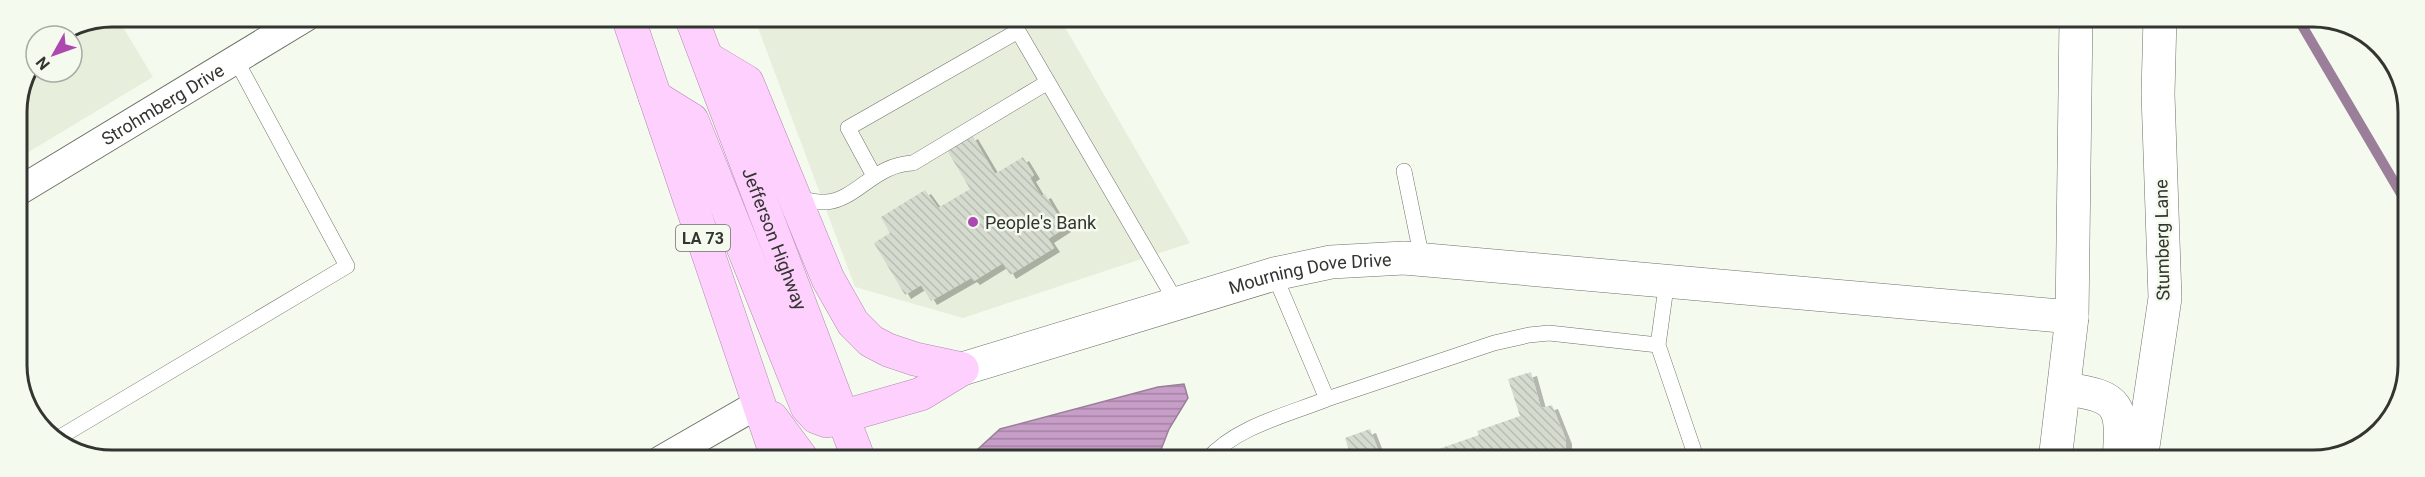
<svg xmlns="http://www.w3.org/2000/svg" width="2425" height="477" viewBox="0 0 2425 477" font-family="Roboto,sans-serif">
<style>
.built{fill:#e7efdc}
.water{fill:url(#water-rules);stroke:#9b7e9a;stroke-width:1.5}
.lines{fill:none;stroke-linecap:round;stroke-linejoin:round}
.stream{stroke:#9b7e9a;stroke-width:10}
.building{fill:url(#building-back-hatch);filter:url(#shadow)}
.lane-casing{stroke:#6d7167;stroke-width:16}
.street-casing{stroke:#6d7167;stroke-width:30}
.secondary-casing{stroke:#6d7167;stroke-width:34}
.primary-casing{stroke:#b585b5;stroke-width:34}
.lane{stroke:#fff;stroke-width:15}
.street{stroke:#fff;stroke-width:28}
.secondary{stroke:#fff;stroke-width:33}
.primary{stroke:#fdd0fd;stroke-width:33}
.poi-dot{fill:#ac48af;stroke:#f5faee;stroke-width:2}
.labels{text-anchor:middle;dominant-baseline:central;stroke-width:5;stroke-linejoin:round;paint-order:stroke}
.shield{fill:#f5faee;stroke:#6d706a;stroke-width:1.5}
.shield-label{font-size:16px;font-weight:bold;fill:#333531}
.street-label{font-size:18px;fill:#333531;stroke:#f5faee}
.poi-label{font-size:18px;fill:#333531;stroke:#f5faee;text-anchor:start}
.rim{fill:none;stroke:#333531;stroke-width:3}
</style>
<defs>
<pattern id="water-rules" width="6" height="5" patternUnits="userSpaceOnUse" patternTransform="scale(1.5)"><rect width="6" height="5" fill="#c79ec7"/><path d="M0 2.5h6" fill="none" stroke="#a282a2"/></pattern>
<pattern id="building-back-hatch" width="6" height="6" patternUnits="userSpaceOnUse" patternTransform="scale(1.5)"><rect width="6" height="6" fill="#d6dbd0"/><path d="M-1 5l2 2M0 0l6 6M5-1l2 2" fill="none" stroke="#b8bdb3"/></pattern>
<filter id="shadow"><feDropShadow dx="6" dy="4" stdDeviation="0" flood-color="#0004"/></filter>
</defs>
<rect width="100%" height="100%" fill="#f5faee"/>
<path class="built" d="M112,17H117L153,77L17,159V111L36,65V72H72V36H64Z
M754,17H1059L1190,243L963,318L855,287Z"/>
<path class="water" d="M1184,384L1188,398L1169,429L1157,460H966L1000,429L1158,387Z"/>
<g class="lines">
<path class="stream" d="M2297,17L2407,204"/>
</g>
<path class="building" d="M972,135L995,174L1023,157L1034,175L1030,178L1041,196L1045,194L1065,228L1048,239L1054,248L1010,275L1003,263L974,281L971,278L931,301L921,285L905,295L874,243L890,233L881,217L925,190L938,208L970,189L947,150Z
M1531,372L1541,408L1552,405L1566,440V460H1407L1479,435L1477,431L1520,416L1508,379Z
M1370,429L1382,460H1352L1345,438Z"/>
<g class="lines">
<g class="lane-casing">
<path id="lane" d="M1404,171L1422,259
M874,176L848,128L1018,31L1178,305
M793,197C804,199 815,203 827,202C857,199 875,164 913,163L1048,82
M1274,274L1327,399L1494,343L1529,335L1549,333L1658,345L1667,280
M1658,345L1697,460
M55,440L347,266L236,60
M1207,460C1235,427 1287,415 1327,399"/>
</g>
<g class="street-casing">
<g id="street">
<path id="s1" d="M17,192L306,17"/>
<path d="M661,460L760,403"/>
</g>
</g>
<g class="secondary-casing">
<g id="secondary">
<path id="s2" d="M962,369L1274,274L1331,262L1404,258L2072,317"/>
<path d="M2065,389C2121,396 2123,406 2119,460"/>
<path d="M2055,460L2072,317L2076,17"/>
<path d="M2141,460L2165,298L2158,94L2160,17"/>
</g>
</g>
<g class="primary-casing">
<g id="primary">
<path d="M634,17L631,26L778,460"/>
<path id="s3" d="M691,17L859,460"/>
<path d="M707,58L747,82L828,279L853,323L871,341L888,350L915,359L962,369"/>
<path d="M655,97L692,120L807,407L816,417L827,421L921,394L962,369"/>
<path d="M772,418L803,460"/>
</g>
</g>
<use href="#lane" class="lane"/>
<use href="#street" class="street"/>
<use href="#secondary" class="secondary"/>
<use href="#primary" class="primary"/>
</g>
<circle class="poi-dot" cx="973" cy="222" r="6"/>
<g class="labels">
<rect class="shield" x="676" y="225" width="54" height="26" rx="4.5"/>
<g class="shield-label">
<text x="703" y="238">LA 73</text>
</g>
<g class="street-label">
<text stroke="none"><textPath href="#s1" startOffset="170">Strohmberg Drive</textPath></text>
<text stroke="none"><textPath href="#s3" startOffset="237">Jefferson Highway</textPath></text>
<text transform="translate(2162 240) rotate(-91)">Stumberg Lane</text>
<text stroke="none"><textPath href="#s2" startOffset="362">Mourning Dove Drive</textPath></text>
</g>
<g class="poi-label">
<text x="985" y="222">People's Bank</text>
</g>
</g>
<path d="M0 0H2425V477H0ZM112 27H2313A85 85 0 0 1 2398 112V365A85 85 0 0 1 2313 450H112A85 85 0 0 1 27 365V112A85 85 0 0 1 112 27Z" fill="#f5faee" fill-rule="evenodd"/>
<path class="rim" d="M112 27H2313A85 85 0 0 1 2398 112V365A85 85 0 0 1 2313 450H112A85 85 0 0 1 27 365V112A85 85 0 0 1 112 27Z"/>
<g transform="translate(54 54) rotate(230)"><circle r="28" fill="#f5faee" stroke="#a7aba2" stroke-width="1.5"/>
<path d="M0-4.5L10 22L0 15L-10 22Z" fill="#ac48af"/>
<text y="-9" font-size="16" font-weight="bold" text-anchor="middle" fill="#333531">N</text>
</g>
</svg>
